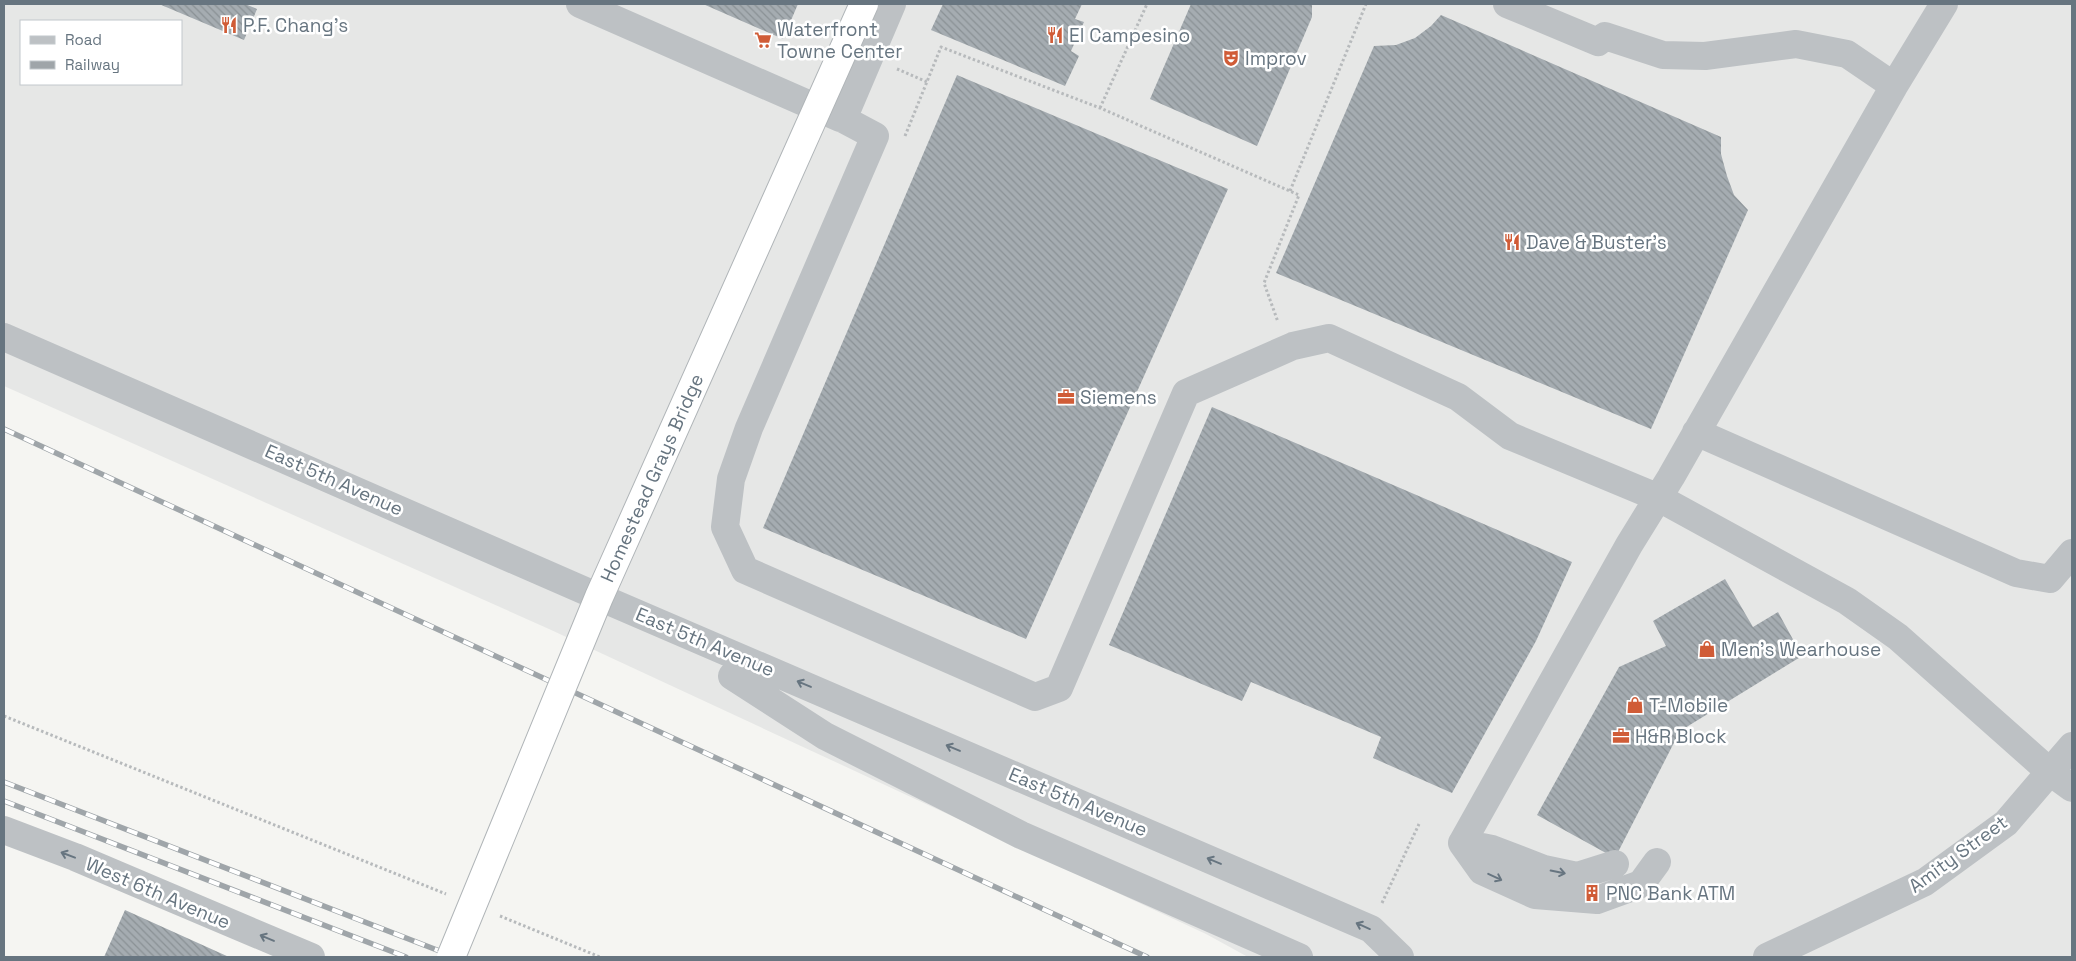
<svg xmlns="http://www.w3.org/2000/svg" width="2076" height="961" viewBox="0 0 2076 961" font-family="'Space Grotesk',sans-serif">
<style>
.built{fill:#e6e7e6;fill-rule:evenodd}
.building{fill:url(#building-back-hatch)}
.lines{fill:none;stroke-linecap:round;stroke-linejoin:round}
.path{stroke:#b7babc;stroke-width:3;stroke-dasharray:2.5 2.5;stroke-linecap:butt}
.minor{stroke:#bdc1c4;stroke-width:28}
.rail-casing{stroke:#9fa5a9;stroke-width:5.5}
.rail{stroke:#fff;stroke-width:4;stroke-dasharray:11;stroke-linecap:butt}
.major-bridge-casing{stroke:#b0b5b8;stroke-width:30;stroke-linecap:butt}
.major-bridge{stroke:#fff;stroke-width:28}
.oneway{stroke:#677580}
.labels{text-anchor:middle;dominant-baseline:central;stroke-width:5;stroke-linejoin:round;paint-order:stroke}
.poi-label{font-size:19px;fill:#677580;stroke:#fff;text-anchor:start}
.street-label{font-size:19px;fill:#677580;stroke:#fff}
</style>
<defs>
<pattern id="building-back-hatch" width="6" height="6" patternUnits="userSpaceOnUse" patternTransform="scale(1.25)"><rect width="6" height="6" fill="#a5acb1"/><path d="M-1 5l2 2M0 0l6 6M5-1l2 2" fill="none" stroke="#8a9195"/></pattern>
</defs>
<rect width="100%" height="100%" fill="#f5f5f2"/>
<path class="built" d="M4,4H2072V957H1248L1206,934L549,629L4,386ZM21,21H181V84H21Z"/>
<path class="building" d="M159,4H245L257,9L244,40Z
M703,4H798L783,39Z
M943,4H1082L1075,19L1084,22L1071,51L1079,56L1065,86L931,30Z
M1191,4H1312V17L1257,146L1150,99Z
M1441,15L1721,137V154L1727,176L1734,195L1748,210L1651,429L1276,273L1374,46L1396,45L1415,38L1431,26Z
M957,75L1228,189L1026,639L763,528Z
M1212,407L1572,562L1536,641L1452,793L1373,758L1381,737L1251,682L1242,701L1109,645Z
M1725,579L1753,627L1778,612L1802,656L1680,731L1615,858L1537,815L1619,667L1666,646L1653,621Z
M125,910L229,957H104Z"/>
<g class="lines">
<path class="path" d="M897,69L927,82
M1100,108L1147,4
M905,136L941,47L1100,108L1299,195L1264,283L1278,322
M1290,191L1366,4
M4,716L446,894
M1382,903L1419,824
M500,916L600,957"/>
<path class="minor" d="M580,4L840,118
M892,4L843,119L875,136L749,428L731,479L725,527L745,570L1035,697L1059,688L1186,393L1293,346L1329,338L1458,397L1510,436L1659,498L1847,601L1898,637L2050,772L2072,788
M1507,4L1598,42L1605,36L1663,55L1705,56L1796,44L1847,54L1894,86
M4,337L599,597L1371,929L1400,957
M1696,432L2016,573L2050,579L2072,553
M732,676L825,736L1021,835L1299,957
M4,830L75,857L311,957
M1462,843L1629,545L1671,477L1894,86L1944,4
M1462,843L1482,871L1535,895L1597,900L1641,884L1657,862
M1462,843L1492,849L1544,869L1577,876L1615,864
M1767,957L1925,882L2006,823L2072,746"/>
<g class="rail-casing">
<path id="rail" d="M4,429L1147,957
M4,782L455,957
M4,801L406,957"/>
</g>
<use href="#rail" class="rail"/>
<g class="major-bridge-casing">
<path id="major-bridge" d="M451,957L599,597L864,4"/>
</g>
<use href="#major-bridge" class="major-bridge"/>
</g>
<defs><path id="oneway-shaft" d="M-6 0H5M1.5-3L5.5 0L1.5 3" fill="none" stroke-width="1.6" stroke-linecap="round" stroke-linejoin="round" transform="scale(1.25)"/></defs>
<g class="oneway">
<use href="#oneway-shaft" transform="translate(804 684) rotate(-157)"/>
<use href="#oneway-shaft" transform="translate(953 748) rotate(-157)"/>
<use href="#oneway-shaft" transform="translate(68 855) rotate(-159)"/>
<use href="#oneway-shaft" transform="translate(1214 861) rotate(-157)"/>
<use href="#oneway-shaft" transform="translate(1558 872) rotate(11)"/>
<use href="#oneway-shaft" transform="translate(1495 877) rotate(25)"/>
<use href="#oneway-shaft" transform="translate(1363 926) rotate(-156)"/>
<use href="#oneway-shaft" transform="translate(267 938) rotate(-157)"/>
</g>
<defs>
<g id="restaurant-bare" transform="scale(1.35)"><path d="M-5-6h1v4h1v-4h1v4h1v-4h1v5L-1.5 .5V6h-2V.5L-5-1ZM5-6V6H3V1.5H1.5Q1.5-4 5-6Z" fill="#d05c37" stroke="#fff" stroke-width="2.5" paint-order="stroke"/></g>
<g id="supermarket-bare" transform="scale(1.35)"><path d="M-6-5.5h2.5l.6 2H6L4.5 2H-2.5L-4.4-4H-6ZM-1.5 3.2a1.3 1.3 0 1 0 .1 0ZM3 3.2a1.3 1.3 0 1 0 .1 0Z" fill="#d05c37" stroke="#fff" stroke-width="2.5" paint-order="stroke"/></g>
<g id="theatre-bare" transform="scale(1.35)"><path d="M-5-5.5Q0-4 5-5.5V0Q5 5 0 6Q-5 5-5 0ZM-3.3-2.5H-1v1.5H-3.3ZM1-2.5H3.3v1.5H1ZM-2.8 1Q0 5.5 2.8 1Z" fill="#d05c37" stroke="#fff" stroke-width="2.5" paint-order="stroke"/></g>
<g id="office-bare" transform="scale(1.35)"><path d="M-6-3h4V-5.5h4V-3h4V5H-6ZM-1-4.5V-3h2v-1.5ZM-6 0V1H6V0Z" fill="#d05c37" stroke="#fff" stroke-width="2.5" paint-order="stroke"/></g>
<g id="shop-bare" transform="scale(1.35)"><path d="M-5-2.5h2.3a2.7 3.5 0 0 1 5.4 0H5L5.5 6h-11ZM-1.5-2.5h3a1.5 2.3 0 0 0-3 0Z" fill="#d05c37" stroke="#fff" stroke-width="2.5" paint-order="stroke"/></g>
<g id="building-bare" transform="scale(1.35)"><path d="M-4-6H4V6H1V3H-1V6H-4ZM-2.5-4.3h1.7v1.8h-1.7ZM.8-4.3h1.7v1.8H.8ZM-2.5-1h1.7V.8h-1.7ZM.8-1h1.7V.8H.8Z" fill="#d05c37" stroke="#fff" stroke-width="2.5" paint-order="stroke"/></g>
</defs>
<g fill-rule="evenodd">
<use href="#restaurant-bare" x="229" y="25"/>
<use href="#restaurant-bare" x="1055" y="35"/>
<use href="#supermarket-bare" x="763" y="40"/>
<use href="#theatre-bare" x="1231" y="58"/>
<use href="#restaurant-bare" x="1512" y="242"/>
<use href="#office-bare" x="1066" y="397"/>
<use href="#shop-bare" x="1707" y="649"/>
<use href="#shop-bare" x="1635" y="705"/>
<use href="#office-bare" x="1621" y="736"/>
<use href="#building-bare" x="1592" y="893"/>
</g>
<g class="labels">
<g class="poi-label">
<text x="243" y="25">P.F. Chang's</text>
<text x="777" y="29">Waterfront<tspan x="777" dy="22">Towne Center</tspan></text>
<text x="1069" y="35">El Campesino</text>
<text x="1245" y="58">Improv</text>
<text x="1526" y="242">Dave &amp; Buster's</text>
<text x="1080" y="397">Siemens</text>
<text x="1721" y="649">Men's Wearhouse</text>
<text x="1649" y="705">T-Mobile</text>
<text x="1635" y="736">H&amp;R Block</text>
<text x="1606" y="893">PNC Bank ATM</text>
</g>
<g class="street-label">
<text transform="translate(652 478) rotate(-66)">Homestead Grays Bridge</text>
<text transform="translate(334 480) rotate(24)">East 5th Avenue</text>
<text transform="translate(705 642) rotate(23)">East 5th Avenue</text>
<text transform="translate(1078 802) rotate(23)">East 5th Avenue</text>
<text transform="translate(1958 854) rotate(-36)">Amity Street</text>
<text transform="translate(158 893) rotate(23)">West 6th Avenue</text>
</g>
</g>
<rect width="2076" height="961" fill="none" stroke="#677580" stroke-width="10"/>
<rect x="20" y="20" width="162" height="65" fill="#ffffff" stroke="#c2c8cc"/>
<rect x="30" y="36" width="25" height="8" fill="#bdc1c4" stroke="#c2c8cc"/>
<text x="65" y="45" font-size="15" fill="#677580">Road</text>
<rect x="30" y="61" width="25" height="8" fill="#9fa5a9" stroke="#c2c8cc"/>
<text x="65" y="70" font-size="15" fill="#677580">Railway</text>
</svg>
